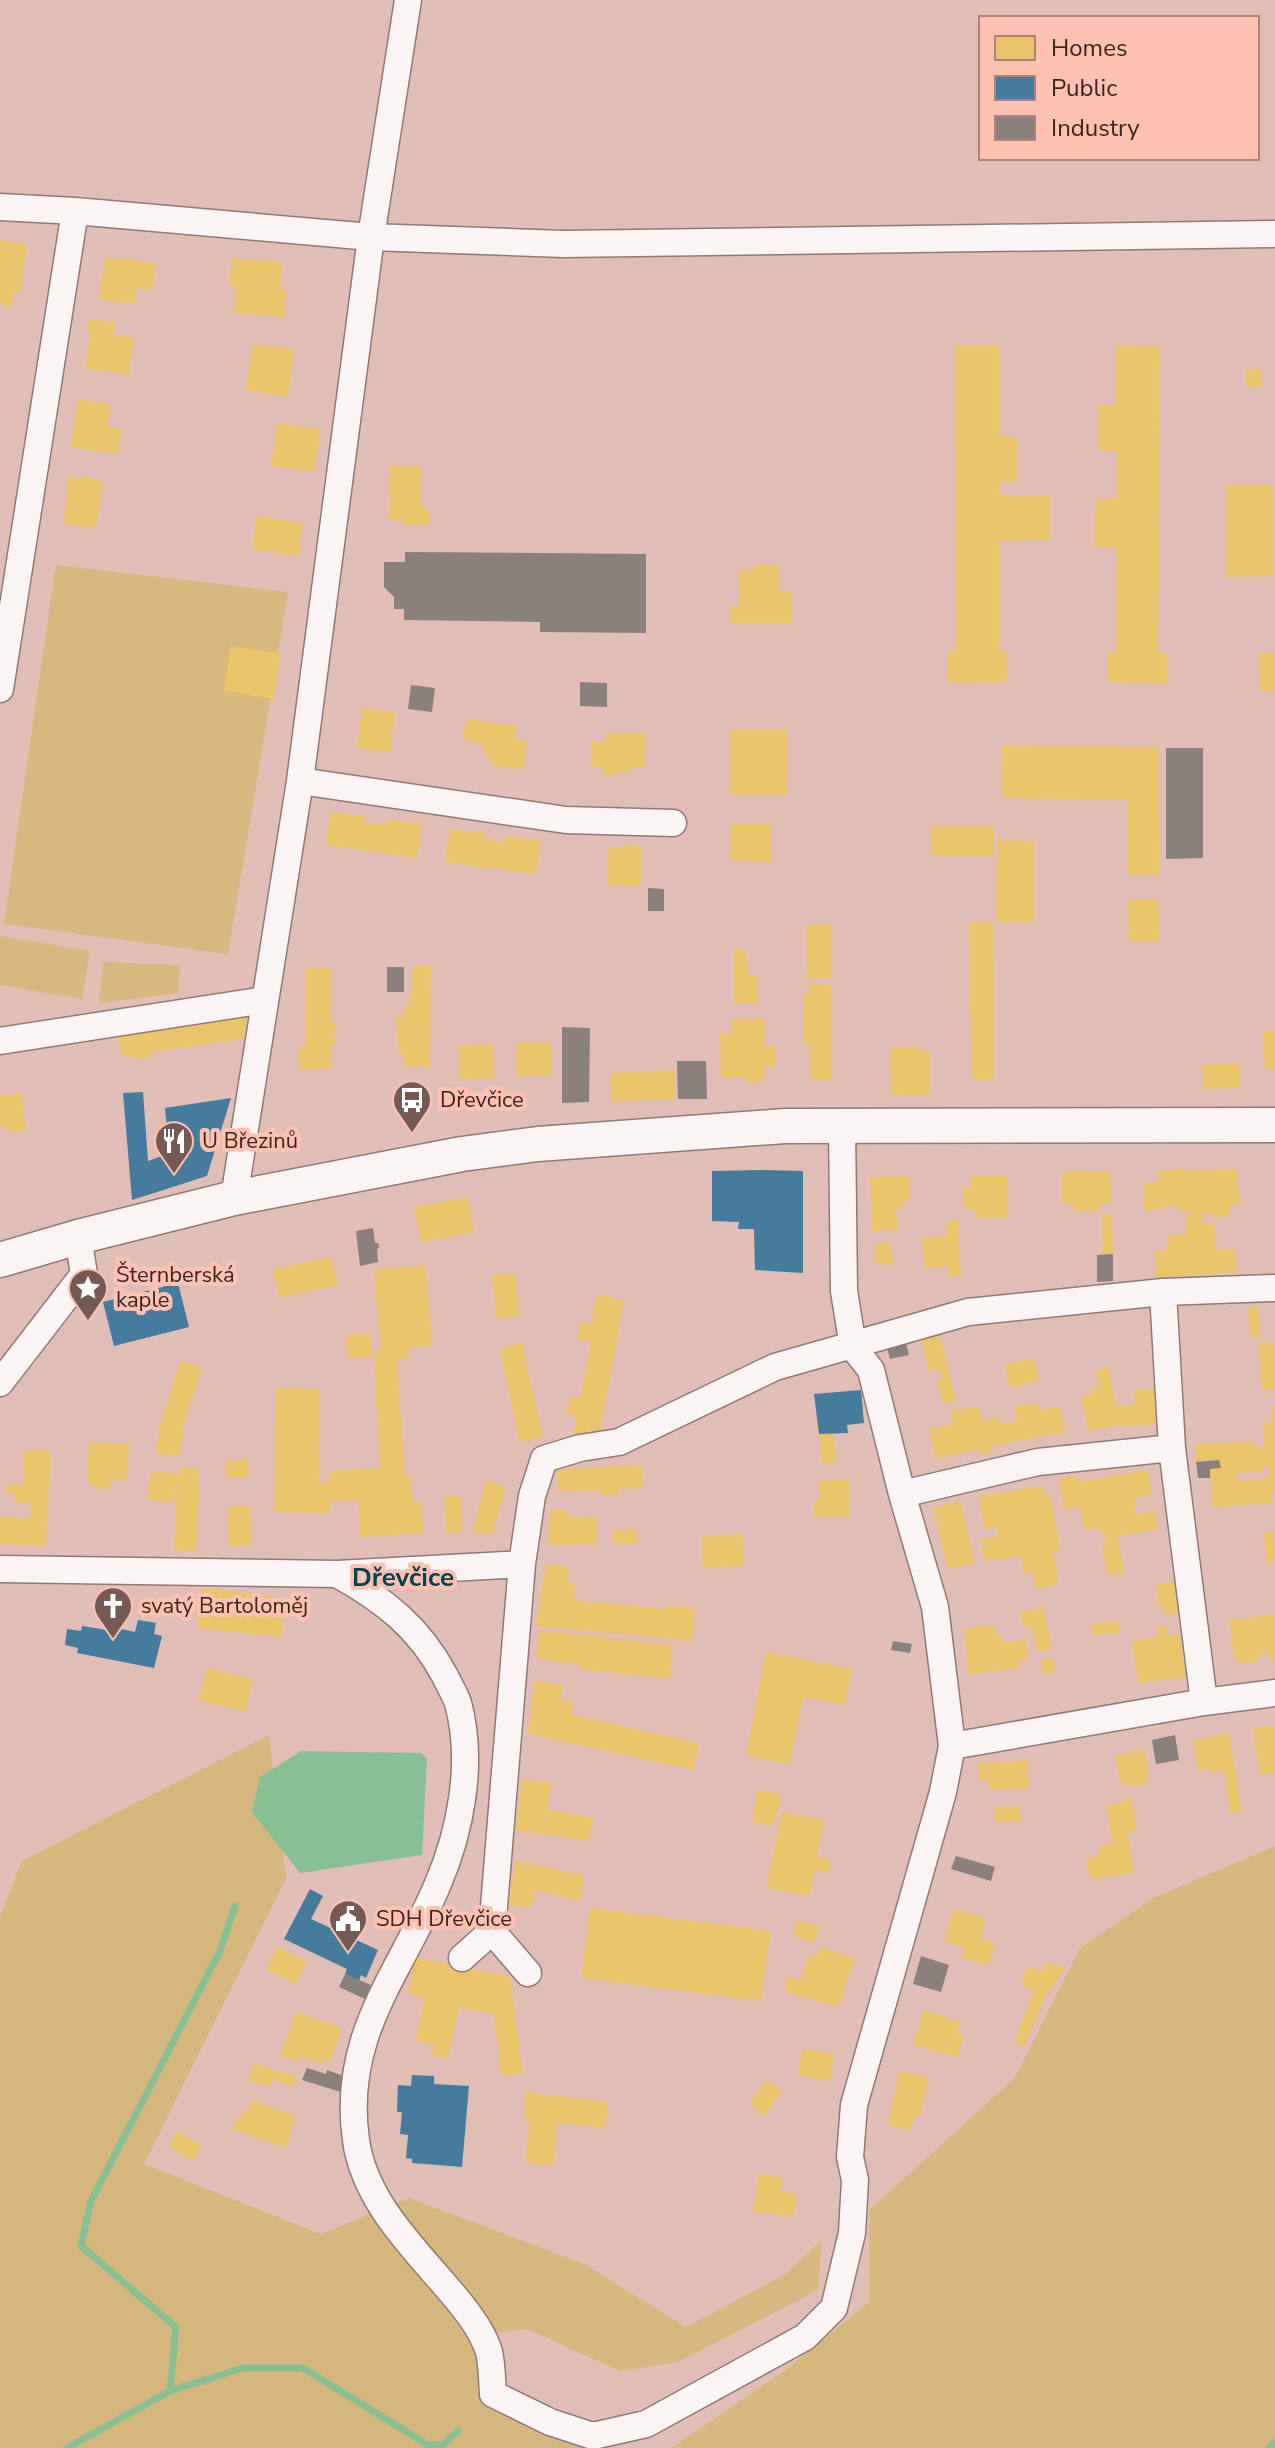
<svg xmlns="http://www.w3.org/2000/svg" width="1275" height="2448" viewBox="0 0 1275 2448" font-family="'Nunito Sans',sans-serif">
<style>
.green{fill:#d6b77e}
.water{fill:#88c093}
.homes{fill:#e9c46a;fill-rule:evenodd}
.public{fill:#457b9d}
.industry{fill:#8a817c}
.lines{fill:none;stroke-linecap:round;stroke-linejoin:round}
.stream{stroke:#88c093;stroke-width:7}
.minor-casing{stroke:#917873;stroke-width:29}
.major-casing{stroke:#917873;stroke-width:37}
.minor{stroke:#faf5f4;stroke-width:26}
.major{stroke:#faf5f4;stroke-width:34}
.labels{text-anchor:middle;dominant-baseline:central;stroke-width:8;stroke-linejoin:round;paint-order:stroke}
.poi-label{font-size:22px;fill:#3b241f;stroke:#fec1b2;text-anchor:start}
.quarter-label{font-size:26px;font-weight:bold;fill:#02424d;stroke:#fec1b2}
</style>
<rect width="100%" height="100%" fill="#e0beb6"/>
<path class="green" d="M56,565L288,592L228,954L4,924Z
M0,936L90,951L82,999L0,985Z
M103,962L180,965L178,993L99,1003Z
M269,1735L286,1879L144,2164L321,2234L409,2198L584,2264L686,2327L786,2274L822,2240L818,2290L678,2362L620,2371L527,2329L472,2336L493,2407L583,2448H0V1917L22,1861Z
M1275,1846V2448H671L791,2366L869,2302V2210L1015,2078L1080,1948L1153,1898Z"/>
<path class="water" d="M301,1751L421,1753L427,1758L422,1855L300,1873L252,1812L260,1777Z"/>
<path class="homes" d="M0,240L27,244L20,294L14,292L12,306L0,304Z
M105,257L121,260V257L156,264L152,290L137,288L135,304L99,300Z
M231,258L282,262L280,289H286L285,317L234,313L236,286L229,285Z
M89,319L115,322L113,335L134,338L129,375L85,368L90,333L86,332Z
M253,344L294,349L288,397L246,390Z
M955,345H999V437H1017V482H999V496L1050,495V540L999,541V651H1006L1007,682L948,683V652L956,651Z
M1116,345L1159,346L1158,653H1167V684L1108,682V652H1116L1117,548H1094L1095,499L1117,498V451H1098V405H1116Z
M1246,369H1261L1262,387H1246Z
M78,399L111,404L108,427L122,429L118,454L71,447Z
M277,423L321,429L315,472L271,466Z
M389,466H421V504L430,512V525H403V520H388L391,495H389Z
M84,476L103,482L96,528L64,524L68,477L80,479Z
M1226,485H1274V576L1226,577Z
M257,516L303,523L299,556L252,549Z
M754,565H779V592H792V623H730V606H739V570H754Z
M230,646L280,653L274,699L224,691Z
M1259,653H1275V691H1260Z
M362,708L395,713L390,753L357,748Z
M466,719L516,726L515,735L518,739L527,741L524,769L495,766L483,751L484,744L463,740Z
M730,729H787V795H730Z
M605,733H646L645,768L630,767V772H618V776H604V767H591L592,742H605Z
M1001,745L1158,747L1159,875H1128V800L1002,798Z
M330,812L365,816L364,822L386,825L387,820L422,824L417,858L326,845Z
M731,824H772V862L730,861Z
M931,826H994V856H931Z
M450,829L485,833L484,839L506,842V836L541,841L536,874L445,862Z
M997,840L1034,841V922H996Z
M627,844L641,847V886H608V847H624Z
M1158,899L1159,941L1129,942L1128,900Z
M969,921L993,922L994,1079H972L971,1014H969Z
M832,924V978L807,979L806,925Z
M734,949L746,950L748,975H758V1004H734Z
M413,966H431L430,1067H403L404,1054H399L396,1015H404V1006H409V992L412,991Z
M305,968H331V1022H336V1033H331V1036H336V1045H331V1069L299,1070V1046H305Z
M809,984L832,985V1080H810V1045H804V994H810Z
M248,1016L243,1039L152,1052V1057L136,1060L135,1056L123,1057L117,1036Z
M731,1019H765V1047L775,1046L776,1066H765V1078L761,1079V1083H746V1078H721L720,1033H732Z
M1275,1030V1069H1265L1263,1031Z
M550,1042L552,1075L517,1077L515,1043Z
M493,1044L495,1078L460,1079L458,1046Z
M921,1047V1052H930V1094L891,1095L890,1048Z
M1202,1064H1240V1088L1203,1089Z
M674,1070L675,1099L611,1102L610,1073Z
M21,1093L26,1130L9,1132L8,1126L1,1127L0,1125V1096Z
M1185,1168V1170L1237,1169V1188L1240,1189L1241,1205H1230V1216L1214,1217V1213L1202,1214L1203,1223H1215L1216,1249H1235L1237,1272L1156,1278L1155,1250L1168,1249V1235L1186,1234V1216H1190V1212L1179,1213L1178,1206L1158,1207V1210L1144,1211L1143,1183L1158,1182V1171Z
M1066,1171L1110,1172L1111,1203H1100L1101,1211H1073V1203L1062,1204V1173Z
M970,1175L1008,1176V1217L976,1218V1210L964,1208L963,1188L971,1187Z
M909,1176L910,1200L904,1201V1208H896L898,1229L872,1231L870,1177Z
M468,1197L474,1232L421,1242L414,1207Z
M1102,1214H1112L1113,1254H1103Z
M947,1220H959L958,1250H960L961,1275L948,1276V1266L925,1269L921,1239L947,1235Z
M890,1243L893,1264L876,1265L874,1244Z
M332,1257L338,1285L279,1298L273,1269Z
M425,1265L433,1345L409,1348V1358L397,1359L405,1477L411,1476L413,1502H421L424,1533L360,1537L358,1500L330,1502V1513L274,1512L276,1388L320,1389L319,1483H329V1471L380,1468L374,1365H376L375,1351L381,1350L374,1270Z
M515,1273L519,1316L497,1319L492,1276Z
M597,1294L624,1300L600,1434H574L577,1416L566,1414L570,1396L580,1398L591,1342L577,1340L580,1322L591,1324Z
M1248,1307H1258L1260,1336L1250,1338Z
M370,1333L372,1357L347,1358L345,1335Z
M940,1336L956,1401L943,1404L937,1381L942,1378L940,1369L929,1371L921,1340Z
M1273,1341L1275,1350V1390H1262L1258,1343Z
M522,1343L543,1437L519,1442L500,1348Z
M1033,1358L1039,1380L1010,1388L1005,1365Z
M180,1361L202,1367L183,1427L180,1456L156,1453L160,1426Z
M1109,1368L1116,1406L1135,1405L1134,1390L1160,1389L1163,1424L1119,1426L1088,1431L1081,1397L1091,1395L1090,1389L1099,1388L1096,1370Z
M1038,1403L1039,1410L1060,1406L1065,1432L992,1446L993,1452L981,1455L980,1449L936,1459L929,1429L953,1424L950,1411L979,1406L982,1421L999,1417L1001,1425L1018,1421L1015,1407Z
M1271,1406H1275V1492H1271L1272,1503L1212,1507L1210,1469L1221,1468L1219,1460L1196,1462L1195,1444L1254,1441V1447H1265L1263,1423L1271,1422ZM1263,1467H1269L1270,1476H1265V1479L1237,1481V1473L1263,1472Z
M833,1433L836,1464H822L819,1434Z
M89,1442L129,1444L127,1480L111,1479L110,1489L95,1488L96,1485L87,1484Z
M24,1450H51L46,1546L0,1544V1517L30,1518L31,1504L16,1502V1494L6,1493V1484L23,1485Z
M249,1459L248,1478H226V1460Z
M641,1465L643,1488L618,1489V1496H601V1490L558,1491L557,1470Z
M179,1468H199L197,1550L174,1551L177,1480L173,1503L147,1500L151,1471L176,1473L178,1478Z
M1148,1470L1152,1495L1134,1498L1136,1514L1155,1511L1157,1530L1118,1536L1124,1573L1107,1575L1102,1543H1106L1104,1532H1100V1528L1084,1530L1080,1507L1064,1510L1059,1478L1077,1475L1078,1482Z
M820,1479H849V1517H814V1500H820Z
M486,1480L506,1487L493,1534L472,1533Z
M1044,1486L1046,1497L1051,1496L1060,1550L1050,1551L1055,1555L1058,1582L1053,1586L1035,1589L1033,1572L1024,1574L1021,1556L984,1561L981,1539L999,1536L997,1528L984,1529L979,1496Z
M445,1496H461L462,1532L446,1533Z
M960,1501L975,1563L948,1569L933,1508Z
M250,1506L252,1545L229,1547L227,1507Z
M550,1510H568V1518L597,1517V1544L548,1545Z
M637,1529V1543H613V1530Z
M1275,1532V1562H1266L1264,1533Z
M743,1534L744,1566L703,1568L702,1536Z
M546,1564L569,1567L567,1584L575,1585L574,1600L666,1609V1605L695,1608L692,1641L536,1626Z
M1179,1581L1183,1612L1165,1615L1163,1608L1159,1607L1156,1585Z
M202,1588L284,1598L281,1637L197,1628Z
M1044,1608L1052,1649L1037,1651L1032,1626L1024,1627L1020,1612Z
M1275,1614V1659L1270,1660L1269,1653H1262L1257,1662L1241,1664L1234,1658L1229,1620Z
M1119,1621L1120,1633L1092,1635L1091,1624Z
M995,1625L996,1635L1001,1634L1002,1642L1026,1640L1028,1660L1019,1661L1020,1668L969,1674L964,1629Z
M1167,1625L1169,1636L1180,1634L1186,1677L1138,1683L1132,1640L1158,1637L1157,1627Z
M539,1630L673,1645L670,1679L580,1669L581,1665L537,1659Z
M766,1652L852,1669L845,1705L803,1697L790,1764L746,1756Z
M1053,1658L1055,1672L1043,1674L1041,1660Z
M207,1668L253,1679L245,1711L199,1701Z
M534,1681L563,1685L561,1700L573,1702L572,1715L699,1743L694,1770L528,1734Z
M1275,1726V1773L1260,1775L1253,1728Z
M1229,1733L1242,1811L1230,1813L1224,1770L1211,1773L1210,1768L1198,1771L1193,1741Z
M1145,1751L1149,1778L1146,1779L1147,1784L1127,1787V1783L1121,1784L1115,1755Z
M1027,1760L1029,1789L994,1790L993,1788H989L988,1781H979L978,1763Z
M522,1779L551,1783L547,1810L594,1818L589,1841L515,1830Z
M757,1790L781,1794L774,1826L752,1822Z
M1132,1798L1137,1831L1128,1833L1134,1873L1090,1879L1086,1858L1100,1855L1099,1846L1112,1843L1106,1805L1123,1803L1122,1799Z
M1021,1806V1821L995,1822L994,1807Z
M782,1812L824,1820L817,1857L831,1860L828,1873L815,1870L809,1896L766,1888Z
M515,1861L584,1875L580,1901L535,1890L532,1908L509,1905Z
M590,1908L771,1931L761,2001L581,1978Z
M954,1909L986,1918L980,1939L996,1944L989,1965L961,1957L964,1947L944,1941Z
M796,1920L820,1927L815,1943L794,1936Z
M277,1947L307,1961L296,1984L266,1970Z
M820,1947L855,1958L839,2007L785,1992L786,1977L800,1980L809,1955L817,1957Z
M415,1957L510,1977L523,2074L501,2076L494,2014L459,2007L448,2059L431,2056L434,2044L416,2041L424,1998L408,1994Z
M1046,1962L1066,1968L1047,1993L1024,2047L1014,2043L1034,1990L1021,1985L1027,1966L1043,1971Z
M924,2010L961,2022L957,2035L963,2036L959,2058L913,2045Z
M296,2012L342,2028L331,2061L325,2059L324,2064L300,2056L298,2062L280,2056Z
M802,2049L834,2053L830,2081L798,2076Z
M254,2063L298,2078L294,2087L273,2079L270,2087L248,2080Z
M899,2071L929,2077L921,2115L915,2114L911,2130L888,2126Z
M767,2080L782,2090L764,2116L749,2103Z
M525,2092L609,2102L605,2128L558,2123L553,2166L525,2162L530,2120H525Z
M251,2100L296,2116L286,2148L232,2129L236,2117L240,2119L243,2111L247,2112Z
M177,2132L201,2145L194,2161L168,2146Z
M759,2174L783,2178L780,2191L797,2194L793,2217L753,2211Z"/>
<path class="public" d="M143,1092L148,1161L189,1146L191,1131L167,1129L165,1108L231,1098L207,1176L132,1200L123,1093Z
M763,1170L803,1171V1273L755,1270L754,1229H738L739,1222L712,1221V1171Z
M178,1283L189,1327L114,1346L103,1302Z
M861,1390L864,1423L847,1425L848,1433L819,1434L814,1394Z
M138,1620L156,1623L154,1634L162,1636L154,1668L77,1653L78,1648L65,1645L67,1629L81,1631L82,1626L120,1632L121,1629L135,1632Z
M310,1889L323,1896L311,1919L378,1950L366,1978L361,1975L359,1981L345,1974L347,1969L284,1939Z
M412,2075L434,2076V2084L469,2086L462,2167L412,2163V2159L406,2158L408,2135L400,2134L402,2112H397L398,2085L411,2086Z"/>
<path class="industry" d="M405,552L646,554V633L540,632V622L404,620V609H394V597L384,587V562H405Z
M580,682L607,683V707L580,706Z
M411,685L435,688L432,712L408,709Z
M1166,748H1203V858L1166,859Z
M648,888L664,889V911H648Z
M387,967H404V992H387Z
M562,1027L590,1028L589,1102L562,1103Z
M677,1061H706L707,1099H678Z
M373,1228L375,1243H378L379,1248L377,1249L378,1262L360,1266L356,1231Z
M1113,1254V1281L1097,1282V1255Z
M906,1343L909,1355L890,1359L887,1348Z
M1219,1460L1221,1468L1210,1469V1478H1198L1196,1462Z
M893,1641L912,1644L910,1653L891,1650Z
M1175,1735L1179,1760L1156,1764L1152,1740Z
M956,1856L995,1867L991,1881L951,1869Z
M921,1956L949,1965L941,1992L913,1984Z
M345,1974L371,1985L365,1999L339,1987Z
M307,2068L326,2074L327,2070L347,2077L344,2093L302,2080Z"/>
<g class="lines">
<path class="stream" d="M170,2391L243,2368H303L428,2445H443L458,2431
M67,2448L170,2391L176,2327L81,2246L91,2201L220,1951L235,1906
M1269,2448L1275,2443"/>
<g class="minor-casing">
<path id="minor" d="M0,207L75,211L371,237L563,244L1275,234
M0,689L75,211
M300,781L566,820L673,823
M0,1041L265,1000
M234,1198L300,781L371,237L408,0
M1163,1292L1172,1448L1204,1702
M0,1383L84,1274L78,1237
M902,1494L1038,1462L1172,1448
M0,1569L337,1574L522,1564
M337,1574C384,1600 419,1627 445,1676C449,1685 455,1694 458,1703C474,1762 461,1831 437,1886C399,1975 341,2036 356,2140C364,2200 412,2246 450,2291C464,2307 483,2331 489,2352C492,2365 492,2380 493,2394L550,2422L593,2436L646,2424L805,2337L834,2308L852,2233L855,2180L850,2157L854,2105L943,1792L952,1746L935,1607L902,1494L871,1370L853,1347L844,1291L842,1127
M952,1746L1204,1702L1275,1693
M462,1958L492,1931
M528,1973L492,1931L522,1564L532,1496L544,1459L580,1448L619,1442L775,1367L968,1312L1163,1292L1275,1288"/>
</g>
<g class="major-casing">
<path id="major" d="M0,1260L78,1237L234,1198L462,1154L538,1144L785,1126L1275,1125"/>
</g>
<use href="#minor" class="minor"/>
<use href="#major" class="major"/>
</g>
<defs>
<g id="bus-pin" transform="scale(2)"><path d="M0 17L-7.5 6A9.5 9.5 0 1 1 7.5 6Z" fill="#755a54" stroke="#fec1b2"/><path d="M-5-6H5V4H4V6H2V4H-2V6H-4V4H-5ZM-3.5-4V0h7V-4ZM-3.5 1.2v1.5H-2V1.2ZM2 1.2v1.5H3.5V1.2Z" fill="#fff"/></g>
<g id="restaurant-pin" transform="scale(2)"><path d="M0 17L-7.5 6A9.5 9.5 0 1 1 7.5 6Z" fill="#755a54" stroke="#fec1b2"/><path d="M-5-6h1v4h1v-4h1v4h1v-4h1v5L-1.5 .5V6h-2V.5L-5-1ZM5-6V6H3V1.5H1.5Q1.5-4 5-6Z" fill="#fff"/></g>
<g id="sight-pin" transform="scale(2)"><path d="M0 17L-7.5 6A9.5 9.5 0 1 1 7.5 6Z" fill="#755a54" stroke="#fec1b2"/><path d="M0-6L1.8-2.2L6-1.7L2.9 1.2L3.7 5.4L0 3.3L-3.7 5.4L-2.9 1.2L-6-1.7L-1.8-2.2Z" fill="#fff"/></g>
<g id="church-pin" transform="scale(2)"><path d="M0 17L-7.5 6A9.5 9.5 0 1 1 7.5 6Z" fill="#755a54" stroke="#fec1b2"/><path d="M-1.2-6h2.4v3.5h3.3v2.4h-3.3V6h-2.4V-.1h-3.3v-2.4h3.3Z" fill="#fff"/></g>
<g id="civic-pin" transform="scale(2)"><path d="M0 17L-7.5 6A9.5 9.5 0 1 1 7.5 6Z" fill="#755a54" stroke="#fec1b2"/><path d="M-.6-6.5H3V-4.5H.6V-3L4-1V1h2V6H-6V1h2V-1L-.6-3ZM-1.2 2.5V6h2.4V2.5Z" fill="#fff"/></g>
</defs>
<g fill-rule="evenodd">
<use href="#bus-pin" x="412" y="1100"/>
<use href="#restaurant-pin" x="174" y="1141"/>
<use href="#sight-pin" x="88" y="1288"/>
<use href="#church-pin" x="113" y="1606"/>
<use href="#civic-pin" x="348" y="1919"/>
</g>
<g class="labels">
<g class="poi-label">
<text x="440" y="1100">Dřevčice</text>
<text x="202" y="1141">U Březinů</text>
<text x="116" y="1275">Šternberská<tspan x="116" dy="25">kaple</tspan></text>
<text x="141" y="1606">svatý Bartoloměj</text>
<text x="376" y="1919">SDH Dřevčice</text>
</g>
<g class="quarter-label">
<text x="403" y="1577">Dřevčice</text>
</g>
</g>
<rect x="979" y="16" width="280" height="144" fill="#fec1b2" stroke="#b08277" stroke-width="2"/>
<rect x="995" y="36" width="40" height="24" fill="#e9c46a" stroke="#b08277" stroke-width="2"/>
<text x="1051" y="56" font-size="24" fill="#3b241f">Homes</text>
<rect x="995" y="76" width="40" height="24" fill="#457b9d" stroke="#b08277" stroke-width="2"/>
<text x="1051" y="96" font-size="24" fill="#3b241f">Public</text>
<rect x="995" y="116" width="40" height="24" fill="#8a817c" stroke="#b08277" stroke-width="2"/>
<text x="1051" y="136" font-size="24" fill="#3b241f">Industry</text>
</svg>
